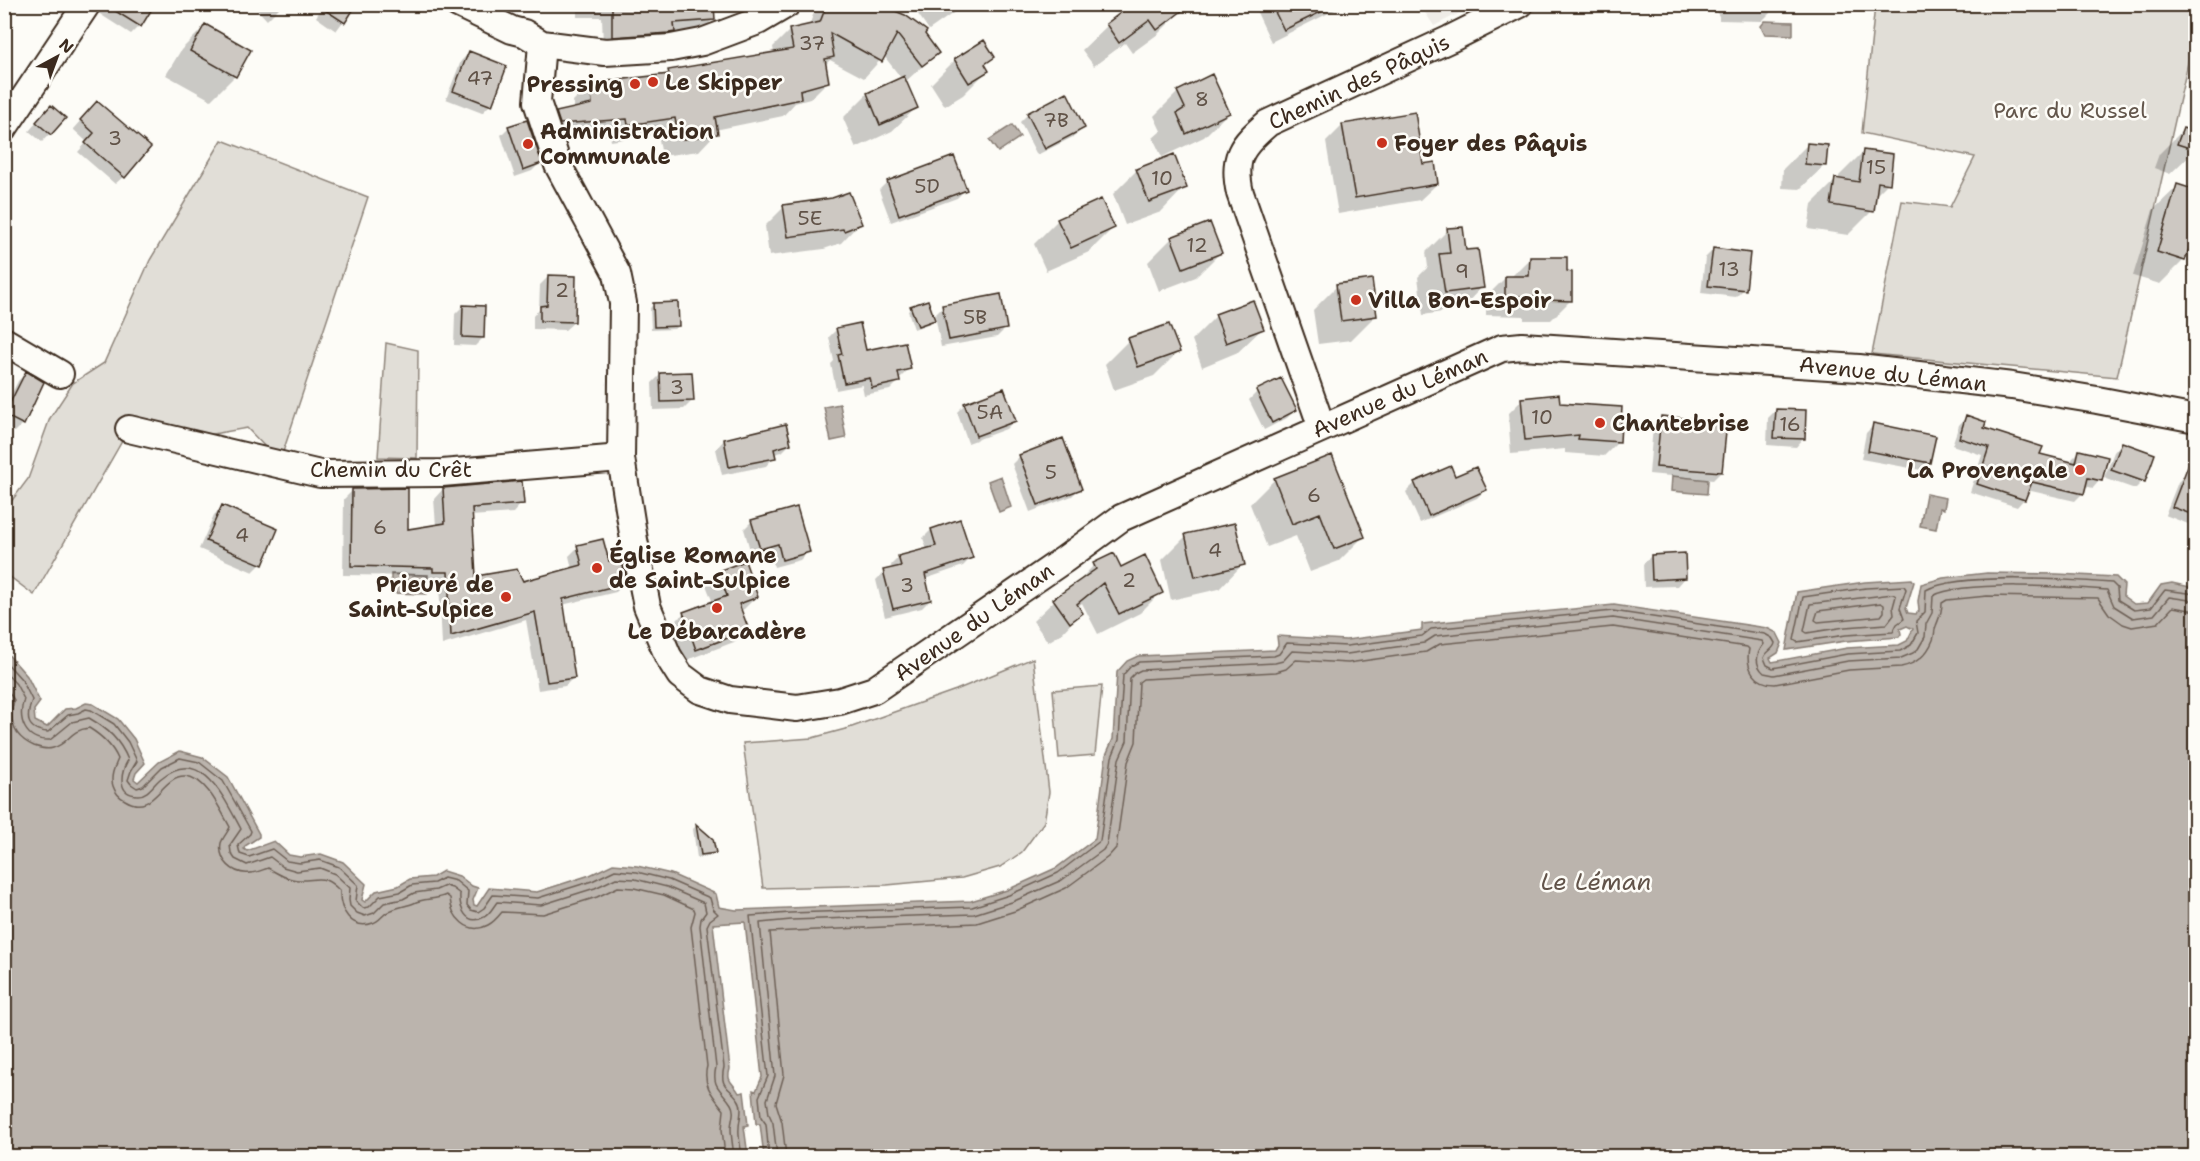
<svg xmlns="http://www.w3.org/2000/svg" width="2200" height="1161" viewBox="0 0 2200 1161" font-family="'Shantell Sans',sans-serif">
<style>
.built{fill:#efece7}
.green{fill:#e1ded7;stroke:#8e847a;stroke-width:1.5}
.water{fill:#bbb4ad;stroke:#887d74;stroke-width:1.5}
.shadow{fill:#0003}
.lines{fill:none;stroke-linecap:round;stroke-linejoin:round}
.shore{stroke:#6e6157;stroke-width:1.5}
.building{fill:#cdc8c2;stroke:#3b2a1e;stroke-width:1.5}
.minor-casing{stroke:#3b2a1e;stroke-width:30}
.minor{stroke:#fdfcf7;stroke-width:26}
.poi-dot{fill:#c8321e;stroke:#fdfcf7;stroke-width:2}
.labels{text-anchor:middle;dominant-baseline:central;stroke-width:5;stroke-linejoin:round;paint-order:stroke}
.number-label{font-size:20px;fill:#605247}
.poi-label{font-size:22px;font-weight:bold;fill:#3b2a1e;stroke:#fdfcf7;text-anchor:start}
.street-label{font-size:22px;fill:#3b2a1e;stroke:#fdfcf7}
.park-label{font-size:22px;fill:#64574c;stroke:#fdfcf7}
.water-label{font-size:24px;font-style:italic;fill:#615349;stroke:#fdfcf7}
</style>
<rect width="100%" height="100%" fill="#fdfcf7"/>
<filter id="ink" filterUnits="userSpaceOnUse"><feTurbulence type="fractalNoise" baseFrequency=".0167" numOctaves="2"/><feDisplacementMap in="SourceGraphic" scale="12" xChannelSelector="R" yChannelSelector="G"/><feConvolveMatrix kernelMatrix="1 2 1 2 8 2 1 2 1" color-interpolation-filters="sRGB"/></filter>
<g filter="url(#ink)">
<path class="built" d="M1420,5H1475L1434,26Z"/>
<path class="green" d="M1875,5H2195V32L2117,377L1872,354L1902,201L1950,207L1975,157L1862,133Z
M222,140L368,197L282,455L271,453L247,428L196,437L129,429L34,595L5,573L4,511L28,479L50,418L73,383L104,363L150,260Z
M386,343L418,350L417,458L378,457Z
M1033,658L1049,792L1044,822L1022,852L1000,867L962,878L887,885L763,888L743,743L812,738L849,728L956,690Z
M1102,686L1095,755L1059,758L1053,690Z"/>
<path class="water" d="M1765,21L1793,22V35L1765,34L1761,26Z
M1012,125L1020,137L998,152L989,140Z
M840,404L846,438L831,441L824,407Z
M1001,476L1011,507L999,512L988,481Z
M1672,476L1708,480L1707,494L1671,491Z
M1926,494L1946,498L1944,509L1940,508L1936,529L1920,526Z
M1987,573L2057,574L2116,577L2124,585L2123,596L2134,604L2148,603L2161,585L2172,583L2195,588V1156H764L760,1124H756L753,1090L756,1091L762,1077L745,922L713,924L730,1069C726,1082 733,1082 739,1093L744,1092L748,1125L744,1126L748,1156H749L741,1152L744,1156H5V651L27,676L40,702L34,710L35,721L47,727L65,709L76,708L86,703L93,704L118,719L134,739L145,763L136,773L134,779L138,782L159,762L180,751L202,757L228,777L259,834V837L245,846L244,849L247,851L274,841L289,855L300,857L321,854L343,862L366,884L362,900L365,902L376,891L398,886L410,879L433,877L443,871L459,876L472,886L478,888L473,900L474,905L477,906L489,888L537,892L590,875L613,864L637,866L671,874L716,894L719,907L736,910L971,901L1007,890L1056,868L1095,839L1106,755L1113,739L1117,672L1127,661L1138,656L1275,650L1278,645L1277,636L1346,640L1422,630V624L1614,605L1767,628L1777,633L1782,643L1778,653L1770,658L1772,662L1847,648L1899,645L1907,641L1913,629L1907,626L1900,629L1901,634L1899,637L1846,641L1786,650L1797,592L1865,582L1912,579L1914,582L1906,608L1908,613L1916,614L1919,611L1918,601L1921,584L1943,578Z
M391,574L428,575L427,594L391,593Z"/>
<path class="shadow" d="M99,4H153L139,26L131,34L95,11Z
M252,4H283L267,20Z
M324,4H356L336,31L316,17Z
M577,4H738L713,12V19L703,30L673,32L663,42L603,46L602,17H577Z
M823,4H874L923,34L937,53L905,82L917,107L892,131L856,148L843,118L867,94L902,79L884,56L864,78L830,60L825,65L827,82L810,99L795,103L783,116L715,130L716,133L699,151L662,156L658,134L611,141L610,135L543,141L540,130L557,113L574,110L573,101L590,84L664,76L669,72L774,53L773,47L790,30L809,26L813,15Z
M911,4H966L929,30Z
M1134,4L1182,10L1158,34L1132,53L1125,43L1094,66L1082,50L1107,26Z
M1253,4H1347L1271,42Z
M1711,4H1771L1770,13L1762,21L1719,20V16Z
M205,26L235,76L211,100L166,75L181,50Z
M469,53L490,105L482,113L446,99L461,61Z
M993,57L984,66L987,71L963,95L945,106L931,84L955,60Z
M1178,92L1228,113L1204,137L1162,157L1153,138L1161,131L1154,116Z
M1066,94L1083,128L1075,136L1037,155L1020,122L1028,114Z
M89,111L123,177L115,184L78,152L87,142L73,129Z
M43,115L64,118L42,142L29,131Z
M1343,125L1422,166L1437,184L1420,200L1338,214L1326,142Z
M509,127L540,163L532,171L515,177L501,135Z
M2183,130L2195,150L2170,174L2154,168L2159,154Z
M1807,145L1825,165L1800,189L1782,188L1783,169Z
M1863,152L1888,183L1874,197L1872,211L1848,235L1808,229L1812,204L1836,180H1839V176Z
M1137,170L1185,187L1161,212L1125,225L1113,194Z
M887,182L965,190L957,198L891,222L879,190Z
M2178,186L2184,260L2160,284L2133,276L2153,210Z
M784,207L860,223L841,243L824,249L769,256L765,226Z
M1058,220L1113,228L1089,252L1046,271L1034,244Z
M1448,230L1465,252L1482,287L1461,309L1423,315L1418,277L1428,267L1426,252Z
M1172,238L1220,253L1196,277L1159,291L1148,262Z
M1713,250L1744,289L1736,297L1701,293L1705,258Z
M1530,258L1570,301L1551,320H1524V316L1486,315V297L1506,277H1511Z
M548,277L574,322L565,330L533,329V316L539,309L540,285Z
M1337,286L1375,316L1351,340L1318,344L1313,310Z
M654,304L678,326L674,329L651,330L650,308Z
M463,306L483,338L475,346L454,345L455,314Z
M943,307L1005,329L997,337L941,347L935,315Z
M911,308L933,319L930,323L914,329L908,311Z
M1216,316L1263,328L1238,352L1202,367L1192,340Z
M837,329L864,351L909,369L901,377L897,378L898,382L890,390L864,395L862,385L836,390L831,364L834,361L829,337Z
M1129,340L1178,352L1154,376L1114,390L1105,364Z
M26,373L23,424L15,432L4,427V409L18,381Z
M661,374L692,401L684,409L653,410L652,383Z
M1257,392L1295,410L1287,418L1264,430L1249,400Z
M1522,400L1559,404L1618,442L1604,456L1565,453V449L1511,454L1508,414Z
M965,404L1014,421L1006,429L968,443L957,412Z
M1776,410L1804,438L1796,447L1767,445L1768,418Z
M1966,417L1982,429L2039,455L2071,463L2072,459L2080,451L2100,480L2093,488L2085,486L2083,493L2075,501L2027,490L2024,499L2017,507L1970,492L1982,455L1952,445L1959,425Z
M1661,418L1721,472L1713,480L1649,474L1653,426Z
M1874,425L1929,462L1921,470L1861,459L1866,433Z
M724,440L790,444L782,452L774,454V457L766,466L722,475L716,449Z
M2122,443L2143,481L2135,489L2104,478L2114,452Z
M1020,456L1080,488L1072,496L1030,512L1012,464Z
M1331,457L1363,537L1339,561L1310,572L1296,536L1267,547L1250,504L1275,479Z
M1450,468L1454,478L1485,490L1477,498L1420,523L1406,492L1414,484Z
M2186,474L2196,478V527L2165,515L2178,482Z
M443,489L522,503L513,513L471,516L475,578L522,583L572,569L569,556L578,547L608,563L626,582L616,592L562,605L574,677L565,686L538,690L526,620L442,645L439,581H424V576L343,575L344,499L353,490L406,531L436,526L434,499Z
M222,507L261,564L253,572L199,549L214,515Z
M752,521L808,552L800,560L774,567L770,551L752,557L744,529Z
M931,530L971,558L963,566L925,579L930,600L922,608L885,617L876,580L884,572L892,570L891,565L899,557L927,550L923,538Z
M1186,536L1243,564L1219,589L1171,600L1162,560Z
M1651,556L1685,577L1677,586L1644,587L1643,564Z
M1094,565L1120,569L1161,592L1140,613L1098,634L1082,603L1077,607L1081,613L1061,634L1048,642L1033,621L1054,601L1074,586Z
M719,572L757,596L744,609L740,611L747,630L734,642L684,661L671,626L683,614L713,603L706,585Z
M696,826L712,839L714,852L710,856L697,858L693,829Z"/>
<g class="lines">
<path class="shore" d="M1904,586L1906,589L1900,608L1904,619L1897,624L1893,632L1846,635L1797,642L1794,640L1803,597L1866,588Z
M1893,594L1896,596L1893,607L1894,615L1887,624L1845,627L1807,633L1804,631L1810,604Z
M1881,603L1884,605V612L1881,616L1818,622L1815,620L1818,611Z
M4,660L22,680L32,700C26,717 25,730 48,732L68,715L78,713L86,709L91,710L114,724L128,742L137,761L131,771L128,780L131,784L137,788L143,786L162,767L180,758L199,762L223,781L251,831L250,834L238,845L240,854L249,857L272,849L287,861L300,863L320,860L339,867L358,885L356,901L363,908L369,907L380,896L400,892L412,885L434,883L444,878L456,881L468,891L467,905L471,910L478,912L484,908L493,895L538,898L592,881L615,870L637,872L669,880L710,898L713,909L718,914L710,920L707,926L724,1067C719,1088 729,1086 738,1099C744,1107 739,1120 739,1128C738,1137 741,1147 742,1156
M4,671L16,684L24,699C17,720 25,741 50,740L72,722L89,718C108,729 120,740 128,760C121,772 116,795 138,795C148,795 153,785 160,779C201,744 224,798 241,829L230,845L231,853L235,859L247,865L270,857L283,867L297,871L320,868L335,874L350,888L349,900L350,906L357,913L365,916L374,913L384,903L403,899L414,893L436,890L445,886L452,888L460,894C459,907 466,927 484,917C490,914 493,907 497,902L541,905L595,888L616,878L635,879L667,887L704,903L706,912L701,919L700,926L716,1067C711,1088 722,1089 731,1104C736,1112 731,1120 731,1128C731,1137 733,1147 734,1156
M4,685L14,700C8,721 14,737 34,746C40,748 46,750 53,748C69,744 69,730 89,728C102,736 112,745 118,759C114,768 110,777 113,786C115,792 119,797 125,800C154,818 161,775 185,776C206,777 221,811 230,827C228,832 223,837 221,843C218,860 233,875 250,873C256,873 262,870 268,868C278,874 288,880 300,880C320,880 324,874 340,891C339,909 351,931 373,923C380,921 382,915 388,912C394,908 407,906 414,903C424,898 436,900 446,895L450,898C451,917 468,936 488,925C494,922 498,917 502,912L543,914L597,897L618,887L634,888L664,895L694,909L695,912L691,927L707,1066C702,1085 713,1096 724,1110L722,1129L725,1156
M769,1156L766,1124L761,1117L759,1097L768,1076L750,916L790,913L972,907L1009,895L1058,873L1100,841L1112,757L1119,740L1123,675L1131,666L1139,662L1274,656L1279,654L1287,643L1347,646L1422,636L1431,629L1613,611L1765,634L1772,638L1775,643C1774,650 1766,651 1764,658L1767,665L1773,668L1847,654L1900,651L1911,645L1918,633L1916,621L1925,612L1926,590C1961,572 2071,580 2112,583L2117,588L2118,600L2134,610L2151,608L2165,590L2196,594
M777,1156L773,1123L769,1114L767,1100L775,1076L760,923L791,920L974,914L1012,902L1062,880L1103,850L1107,844L1119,759L1127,741L1130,678L1135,673L1141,670L1275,663L1283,661L1292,651L1347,654L1424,643L1435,636L1613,618L1762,641L1764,644C1756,654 1754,664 1764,673L1774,675L1848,661L1901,658L1913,653L1918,649L1925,637L1926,624L1932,613L1933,596C1962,580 2070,587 2107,590L2114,606L2133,618L2154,615L2169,597L2196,601
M786,1156L782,1122L776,1103L784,1075L770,932L977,923L1015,911L1066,888L1108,857L1116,848L1128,762L1136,742L1139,682L1143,679L1276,672L1286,669L1296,660L1348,663L1426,652L1440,644L1613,627L1747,647L1749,649C1745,668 1755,684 1775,684L1849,670L1901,667C1916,664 1927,655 1933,640C1935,636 1934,630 1936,626C1939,618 1942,613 1942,603L1947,600L1987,596L2098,598L2109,614L2123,624L2132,627L2158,623L2173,607L2196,611"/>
</g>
<path class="building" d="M104,4H155L141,27Z
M316,4H357L345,23Z
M612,4H714L715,20L674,23L675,32L669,33L612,37Z
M827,4H878L905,15L927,31L925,34L939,53L922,66L897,34L882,62L830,33L834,57L825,59L829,82L800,90L801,99L715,117L718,134L679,140L675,118L628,125L627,119L560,124L556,112L592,104L590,83L669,74L668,70L793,49L789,29L820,22Z
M1132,4H1191L1157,30L1150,20L1119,43L1106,24Z
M1271,4H1337L1284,30Z
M205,24L251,50L236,77L190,51Z
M984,40L995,57L985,64L989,71L969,83L954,59Z
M469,51L507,66L492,106L453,91Z
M1212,74L1230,113L1186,134L1177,113L1185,108L1177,91Z
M904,76L918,108L880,125L867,93Z
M1067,92L1085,128L1045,149L1027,113Z
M97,101L151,147L125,178L85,143L94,133L80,120Z
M51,105L66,118L51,135L36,122Z
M1415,112L1423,164L1435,162L1438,184L1355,198L1342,124Z
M527,120L542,163L523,170L508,126Z
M2183,128L2196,132V150L2177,144Z
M1807,143L1828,145L1826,166L1805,164Z
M1863,150L1893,154L1890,184L1878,182L1874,212L1831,205L1835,178L1859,182Z
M1174,154L1187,188L1149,202L1136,169Z
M954,156L967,190L899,215L887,181Z
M2177,184L2196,190V227L2185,261L2157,252Z
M849,192L862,224L844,231L843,229L788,237L783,205L832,198Z
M1101,199L1115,228L1071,248L1057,219Z
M1210,222L1222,253L1183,268L1171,237Z
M1463,227L1466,250L1478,249L1484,288L1445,293L1439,254L1450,253L1447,228Z
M1713,248L1750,253L1746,290L1708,286Z
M1530,257H1567V271L1572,272V301L1543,300V297L1505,296V276H1529Z
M548,275L576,276L575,322L540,321V306L547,305Z
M1372,279L1377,316L1341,321L1336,284Z
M1001,294L1007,329L949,340L942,305Z
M928,300L935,320L918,326L910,306Z
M1253,300L1264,329L1226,343L1215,314Z
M678,302L679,326L654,327L653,303Z
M463,305L485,306L484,338L462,337Z
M860,323L866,350L905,342L911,369L898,372L900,382L872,388L870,378L844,383L838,355L842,354L836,328Z
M1169,324L1180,352L1138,367L1128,338Z
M26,371L44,382L24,425L4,415Z
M692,372L694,401L661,402L660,373Z
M1281,378L1297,410L1272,423L1256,390Z
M1004,388L1016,421L976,436L964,403Z
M1559,394L1560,403L1622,407L1620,442L1578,439L1579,435L1525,440L1521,398Z
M1776,409L1806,410L1805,439L1774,438Z
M1966,415L1986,422L1984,428L2043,447L2040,454L2076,463L2079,450L2108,457L2102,481L2088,478L2084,494L2032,482L2025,500L1977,484L1989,447L1959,438Z
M1661,416L1727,422L1722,472L1656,467Z
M1873,423L1936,436L1930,463L1868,451Z
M786,424L791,444L774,449L776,458L729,467L724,439Z
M1063,438L1082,489L1038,505L1019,455Z
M2122,442L2155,454L2145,482L2111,470Z
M2194,450H2196V516L2172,507Z
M1332,455L1365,537L1334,549L1320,513L1292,524L1274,478Z
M1451,466L1455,476L1476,467L1487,490L1429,516L1414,482Z
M522,481L524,504L472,508L476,576L517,569L523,581L582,565L577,545L603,539L609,561L621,558L627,583L563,599L575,678L547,682L535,612L451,636L448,572H433V568L351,566L352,489L408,488V529L445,523L443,488Z
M222,505L278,529L263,565L206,541Z
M797,507L810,552L782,560L778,544L760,549L751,520Z
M960,519L973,558L925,574L931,600L893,609L883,570L901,566L898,556L936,546L931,529Z
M1235,523L1245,565L1195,577L1185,534Z
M1114,553L1121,567L1145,555L1163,593L1119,614L1103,583L1077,604L1083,613L1070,623L1053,599L1096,569L1093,563Z
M1685,553L1686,578L1652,580L1651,555Z
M745,561L758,597L739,604L749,630L696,650L683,612L727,596L718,571Z
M696,824L713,839L716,853L701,855Z"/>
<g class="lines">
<g class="minor-casing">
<path id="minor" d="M458,4L512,30L524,33L542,44L605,52L671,48L702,42L758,21L787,4
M542,44L537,102L558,165L617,274L623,303L621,458L634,540L647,606L668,656L680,675L700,690L730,700L797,708L840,701L874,690L1065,559L1121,518L1502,348L1522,346L1859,368L2012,386L2097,400L2196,419
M4,128L87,4
M4,341L60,374
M1322,428L1240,193C1232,157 1241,146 1268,123L1450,39L1520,4
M129,429L320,474L442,473L621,458"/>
</g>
<use href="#minor" class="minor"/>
</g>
</g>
<g class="poi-dot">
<circle cx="653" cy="82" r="6"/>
<circle cx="635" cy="84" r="6"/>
<circle cx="1382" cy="143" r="6"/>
<circle cx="528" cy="144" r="6"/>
<circle cx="1356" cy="300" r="6"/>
<circle cx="1600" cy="423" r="6"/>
<circle cx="2080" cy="470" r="6"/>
<circle cx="597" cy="568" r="6"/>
<circle cx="506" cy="597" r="6"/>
<circle cx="717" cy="608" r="6"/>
</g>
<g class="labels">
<g class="number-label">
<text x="812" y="43">37</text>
<text x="480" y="78">47</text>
<text x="1202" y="99">8</text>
<text x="1056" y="120">7B</text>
<text x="115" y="138">3</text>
<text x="1876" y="167">15</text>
<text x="1162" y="178">10</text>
<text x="927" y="186">5D</text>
<text x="810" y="218">5E</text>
<text x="1197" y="245">12</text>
<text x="1729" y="269">13</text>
<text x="1462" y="271">9</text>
<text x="562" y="290">2</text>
<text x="975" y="317">5B</text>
<text x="677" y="387">3</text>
<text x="990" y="412">5A</text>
<text x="1542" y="417">10</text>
<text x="1790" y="424">16</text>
<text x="1051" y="472">5</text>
<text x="1314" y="495">6</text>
<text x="380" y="527">6</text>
<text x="242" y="535">4</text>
<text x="1215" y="550">4</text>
<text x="1129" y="580">2</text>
<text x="907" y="585">3</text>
</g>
<g class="poi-label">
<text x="665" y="82">Le Skipper</text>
<text x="623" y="84" text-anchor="end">Pressing</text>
<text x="540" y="131">Administration<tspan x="540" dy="25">Communale</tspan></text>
<text x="1394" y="143">Foyer des Pâquis</text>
<text x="1368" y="300">Villa Bon-Espoir</text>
<text x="1612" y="423">Chantebrise</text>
<text x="2068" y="470" text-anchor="end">La Provençale</text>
<text x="609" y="555">Église Romane<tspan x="609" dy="25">de Saint-Sulpice</tspan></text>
<text x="494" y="584" text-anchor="end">Prieuré de<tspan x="494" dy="25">Saint-Sulpice</tspan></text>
<text x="717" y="631" text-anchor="middle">Le Débarcadère</text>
</g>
<g class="street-label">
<text transform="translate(1359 82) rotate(-25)">Chemin des Pâquis</text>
<text transform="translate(1893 374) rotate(6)">Avenue du Léman</text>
<text transform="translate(1400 393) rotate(-24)">Avenue du Léman</text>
<text x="391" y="469">Chemin du Crêt</text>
<text transform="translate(974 622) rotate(-35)">Avenue du Léman</text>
</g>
<g class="park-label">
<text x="2070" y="110">Parc du Russel</text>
</g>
<g class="water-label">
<text x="1596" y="882">Le Léman</text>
</g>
</g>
<rect width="2200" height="1161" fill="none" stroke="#fdfcf7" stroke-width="24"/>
<rect x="12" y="12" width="2176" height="1137" fill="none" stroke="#3b2a1e" stroke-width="2" filter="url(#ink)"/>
<g transform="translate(57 57) rotate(41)" stroke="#fdfcf7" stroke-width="4.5" paint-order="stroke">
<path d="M0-4.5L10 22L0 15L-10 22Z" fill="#3b2a1e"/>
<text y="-9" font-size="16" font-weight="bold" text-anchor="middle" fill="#3b2a1e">N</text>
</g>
</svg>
